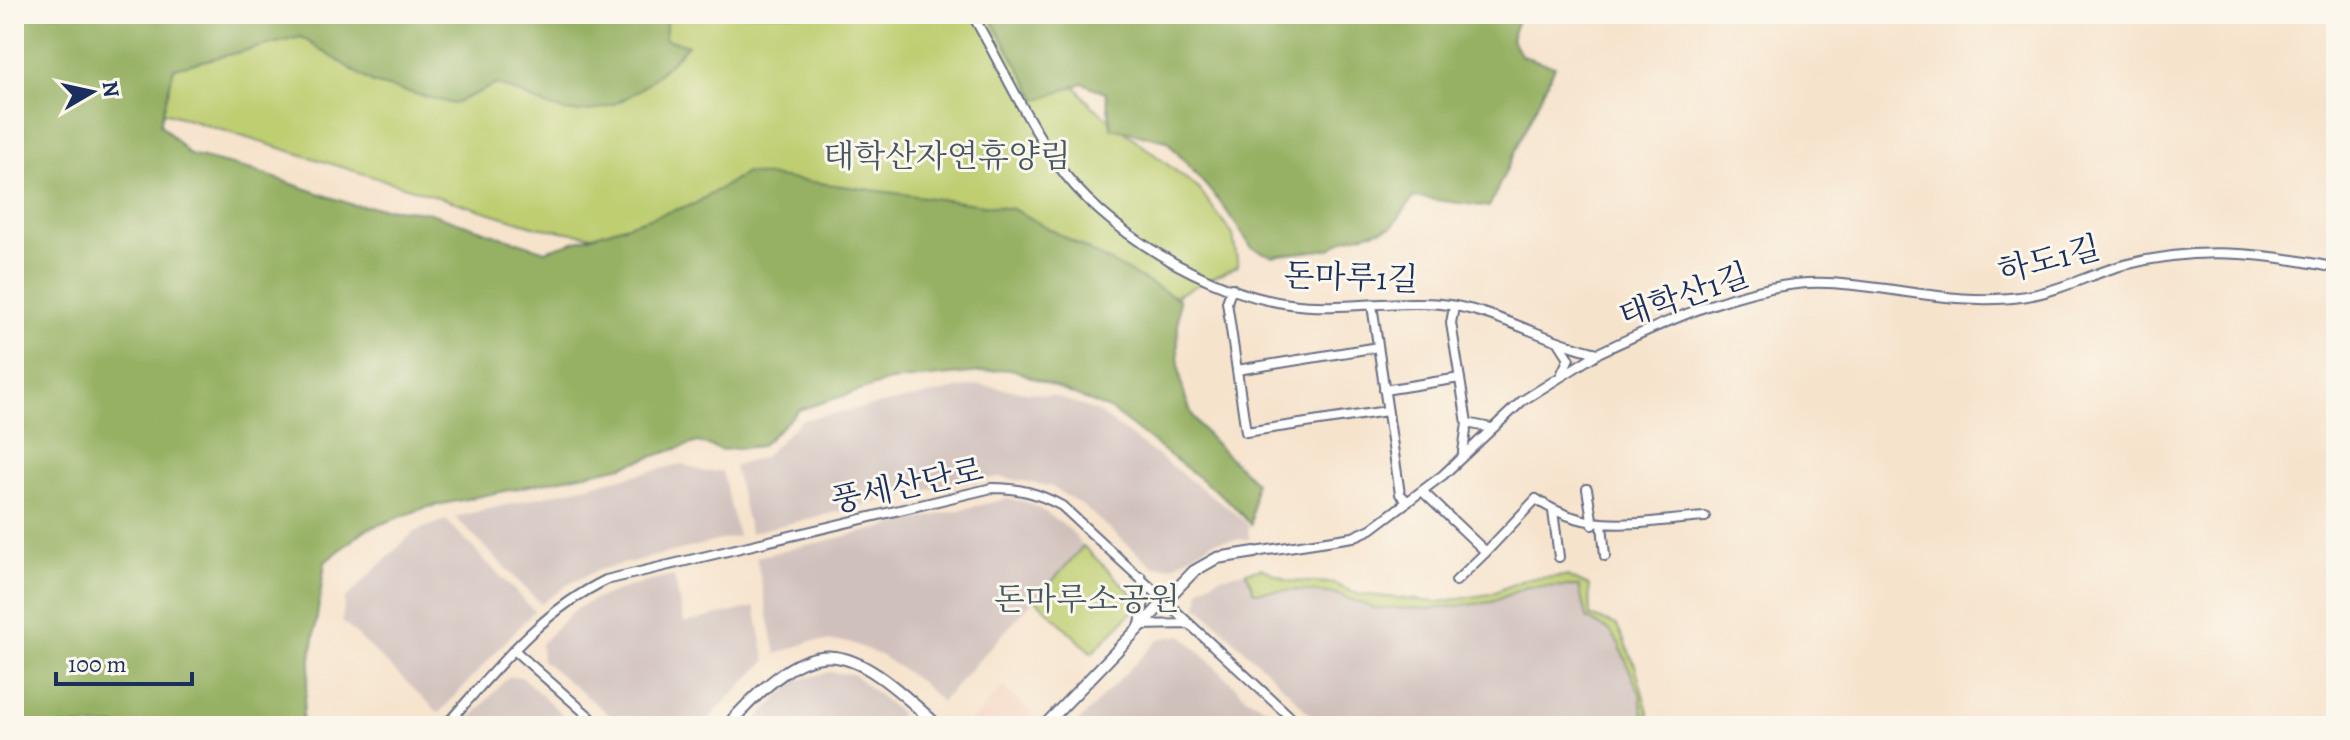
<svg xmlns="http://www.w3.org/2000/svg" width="2350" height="740" viewBox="0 0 2350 740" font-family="Alegreya,'Noto Serif KR',serif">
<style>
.built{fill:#f4d3c0}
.industrial{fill:#d0c0bc}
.green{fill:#bece71;stroke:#6c7e68;stroke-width:2}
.forest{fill:#96b163;stroke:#587060;stroke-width:2}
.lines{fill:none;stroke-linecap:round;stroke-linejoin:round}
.minor-casing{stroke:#686e84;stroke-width:12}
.tertiary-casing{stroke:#686e84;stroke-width:14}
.minor{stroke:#fff;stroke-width:8}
.tertiary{stroke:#fff;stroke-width:10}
.labels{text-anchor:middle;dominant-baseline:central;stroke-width:6;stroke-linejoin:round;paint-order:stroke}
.park-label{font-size:32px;fill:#445763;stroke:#fbf7ec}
.street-label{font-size:32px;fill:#1b2f5e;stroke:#fbf7ec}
</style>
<rect width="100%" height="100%" fill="#fbf7ec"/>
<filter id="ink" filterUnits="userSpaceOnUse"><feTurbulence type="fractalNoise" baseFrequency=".0125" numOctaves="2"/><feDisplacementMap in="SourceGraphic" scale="16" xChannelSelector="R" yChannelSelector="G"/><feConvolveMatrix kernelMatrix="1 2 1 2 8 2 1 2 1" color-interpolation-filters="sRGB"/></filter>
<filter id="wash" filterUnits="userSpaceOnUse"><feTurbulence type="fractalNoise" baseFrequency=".006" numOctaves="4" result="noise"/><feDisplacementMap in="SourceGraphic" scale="32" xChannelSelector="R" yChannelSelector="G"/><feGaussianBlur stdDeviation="1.8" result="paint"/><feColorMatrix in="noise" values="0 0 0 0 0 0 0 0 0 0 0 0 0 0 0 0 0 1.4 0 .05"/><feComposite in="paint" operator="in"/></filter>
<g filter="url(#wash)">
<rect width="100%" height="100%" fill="#f6e3cc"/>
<path class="built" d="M1003,687L1033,714L1021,726H967Z"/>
<path class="industrial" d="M978,385L1055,396L1098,412L1231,510L1248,525L1249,539L1215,541L1173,566L1154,567L1083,506L1050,486L1000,477L948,485L750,533L734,466L764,457L801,420Z
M682,464L705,472L722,471L738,536L598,570L569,584L541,604L455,517Z
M1007,499L1026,502L1045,512L1070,530L1083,546L941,702L922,683L882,656L849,642L812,641L776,654L756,557Z
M446,520L534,611L439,713L342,621L345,599L414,532Z
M1246,572L1249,587L1336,594L1373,608L1432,609L1492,602L1526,587L1579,586L1586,618L1610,631L1619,644L1649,726H1320L1289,692L1198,606L1200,589L1219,577Z
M674,576L684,623L755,607L766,661L701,726H623L542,660L541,644L574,610L593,600L634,585Z
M1182,635L1246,697L1269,710L1285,726H1074L1159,639Z
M829,672L853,674L901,714L890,726H750L794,681Z
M508,677H522L575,726H464Z"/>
<path class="green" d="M14,14H1013L1092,106L1199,189L1233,235L1238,266L1110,327L867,279L536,227L105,94Z
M1083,546L1136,597L1132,612L1092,653L1036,600Z
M1262,568L1288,581L1332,583L1357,594L1438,602L1490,594L1526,579L1567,576L1589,586L1590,616L1617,625L1635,665L1652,726L1643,714L1640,695L1619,644L1610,631L1586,618L1579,586L1526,587L1492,602L1432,609L1373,608L1336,594L1297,590L1254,592L1246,572Z"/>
<path class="forest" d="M14,14H667L665,39L688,45C656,78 622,113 573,112C554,112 516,91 497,84L453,104L373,83L301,37L174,68L160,124L190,155L252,170L353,205L427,212L545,251L694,204L746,173L1013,209L1179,299C1177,336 1175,378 1191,412C1200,433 1238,464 1255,482L1251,525L1229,501L1111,410L1012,369L890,381L799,410L761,446L721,450L698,442L623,466L424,508L365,530L325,562L301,726H14Z
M988,14H1520L1511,39L1522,56L1555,66L1489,207L1414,197L1392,227L1344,239L1330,249L1272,256L1252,248L1221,203L1167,141L1111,128L1106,93L1083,83L1038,100Z"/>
</g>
<g filter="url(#ink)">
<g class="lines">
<g class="minor-casing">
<path id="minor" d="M972,14C1000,62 1024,116 1056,162C1102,230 1209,294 1290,304C1340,311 1391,299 1441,304C1495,309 1545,342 1598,353C1662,323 1755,279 1828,283C1895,286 1959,307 2027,296C2059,291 2089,275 2120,266C2195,246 2261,252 2336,268
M695,16L697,14
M1232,288L1227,302L1246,432L1387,411
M1372,305L1400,494L1408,502
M1454,307L1451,323L1467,423L1463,452
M1560,344L1569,358L1562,373
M1237,370L1378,347
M1384,390L1460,378
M1467,423L1491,428
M1587,489L1593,525
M1422,491L1486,552L1536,499C1591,537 1642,521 1705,517
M1553,511L1559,557
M1602,524L1605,556
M1255,552L1353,537L1371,529L1443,475L1522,401L1597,354
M1141,577L1145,594L1140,625L1189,624
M1456,581L1486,552
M514,650L600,726
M445,726C495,671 538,613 606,580L992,488C1019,488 1038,493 1062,506L1300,726"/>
</g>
<g class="tertiary-casing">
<path id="tertiary" d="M727,726C816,628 845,639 938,726
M1044,726L1194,571L1217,558L1255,552"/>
</g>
<use href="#minor" class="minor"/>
<use href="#tertiary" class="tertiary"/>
</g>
</g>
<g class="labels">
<g class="park-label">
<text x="947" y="156">태학산자연휴양림</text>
<text x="1087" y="599">돈마루소공원</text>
</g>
<g class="street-label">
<text transform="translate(2049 259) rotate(-14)">하도1길</text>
<text transform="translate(1351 277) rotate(2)">돈마루1길</text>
<text transform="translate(1684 295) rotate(-19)">태학산1길</text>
<text transform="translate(907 485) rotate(-12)">풍세산단로</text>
</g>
</g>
<rect width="2350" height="740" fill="none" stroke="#fbf7ec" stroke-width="48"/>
<g transform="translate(92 92) rotate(81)" stroke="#fbf7ec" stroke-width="6" paint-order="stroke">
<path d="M0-6L14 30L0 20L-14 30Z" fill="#1b2f5e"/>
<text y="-12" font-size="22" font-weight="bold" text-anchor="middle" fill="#1b2f5e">N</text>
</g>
<path d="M56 672v12h136v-12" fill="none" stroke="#1b2f5e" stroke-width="4"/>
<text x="68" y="672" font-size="24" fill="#1b2f5e" stroke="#fbf7ec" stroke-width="6" paint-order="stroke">100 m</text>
</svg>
